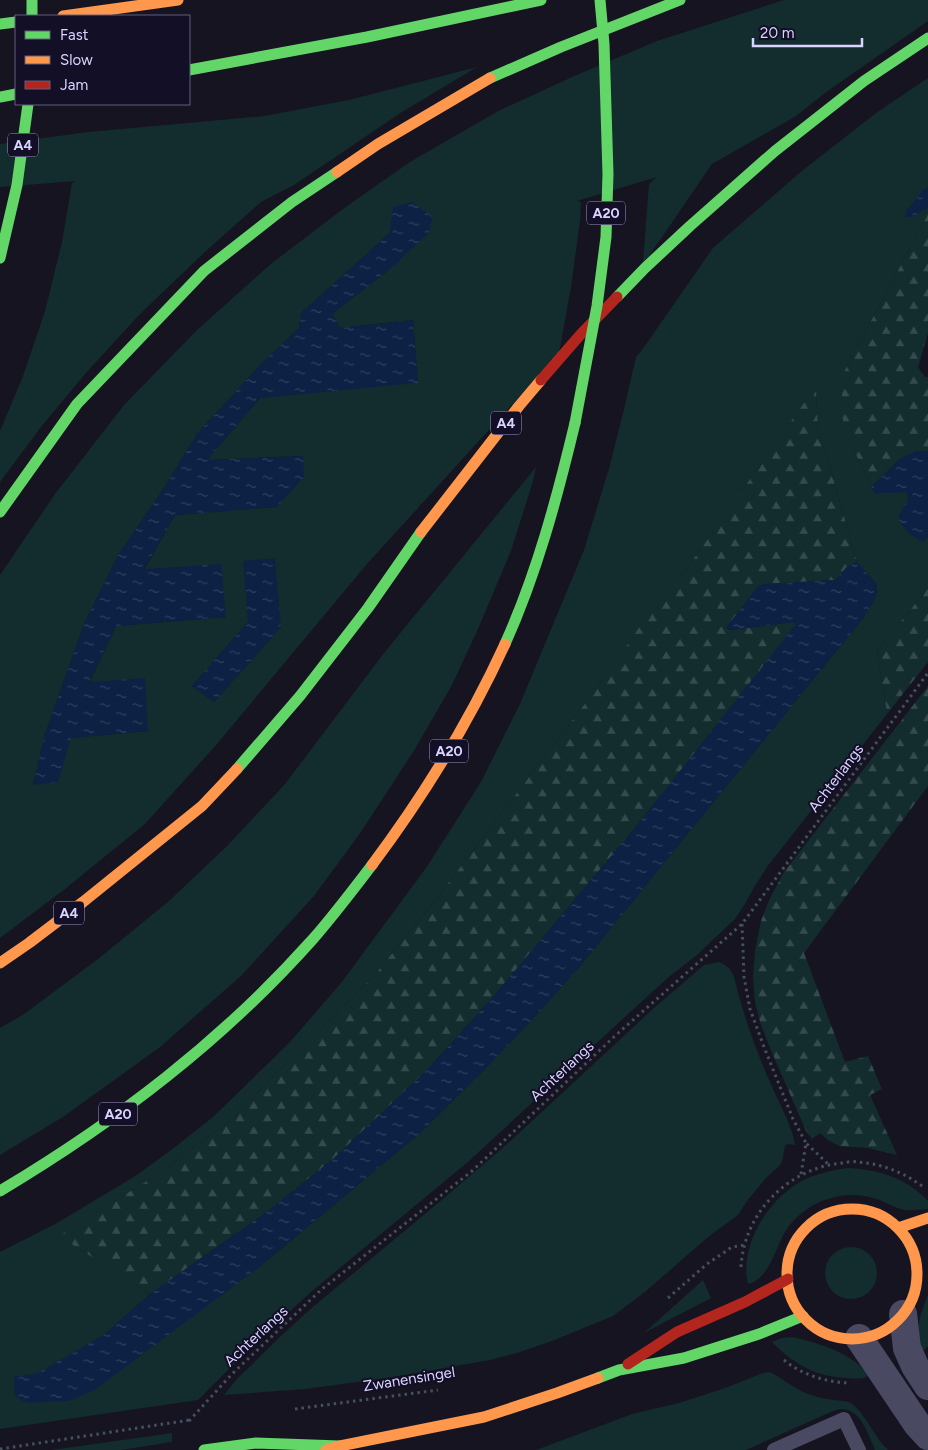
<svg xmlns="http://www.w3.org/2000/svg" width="928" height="1450" viewBox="0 0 928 1450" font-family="Figtree,sans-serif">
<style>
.grass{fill:#132c2d;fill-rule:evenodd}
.forest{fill:url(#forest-firs)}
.water{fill:url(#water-ripples)}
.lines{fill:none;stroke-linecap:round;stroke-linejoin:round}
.path{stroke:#44505f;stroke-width:3;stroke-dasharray:2.5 4;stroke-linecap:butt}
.lane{stroke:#4a4962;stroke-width:14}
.street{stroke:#4a4962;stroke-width:28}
.fast{stroke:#63d668;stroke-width:11}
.slow{stroke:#ff974d;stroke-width:11}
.jam{stroke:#b3261e;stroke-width:11}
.fast-bridge{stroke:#63d668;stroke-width:11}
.labels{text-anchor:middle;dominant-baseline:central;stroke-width:4;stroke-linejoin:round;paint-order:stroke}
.shield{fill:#130f26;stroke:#9e99be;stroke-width:1}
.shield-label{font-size:14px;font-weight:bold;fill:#d9d4ff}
.street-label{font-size:15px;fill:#d9d4ff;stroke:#130f26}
</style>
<defs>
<pattern id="forest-firs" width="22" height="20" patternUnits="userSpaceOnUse" patternTransform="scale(1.25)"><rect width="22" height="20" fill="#132c2d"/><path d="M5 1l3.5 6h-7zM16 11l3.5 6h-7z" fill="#354a4c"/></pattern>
<pattern id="water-ripples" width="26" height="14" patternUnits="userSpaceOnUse" patternTransform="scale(1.25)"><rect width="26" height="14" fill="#0d2144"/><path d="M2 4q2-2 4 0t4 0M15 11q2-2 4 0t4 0" fill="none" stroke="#304060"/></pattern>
</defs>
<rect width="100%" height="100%" fill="#161421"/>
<path class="grass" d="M784,0H928V21L825,93L796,116L712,164L649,256L643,262L649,184L657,177L577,201L581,202L580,221L571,287L559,353L367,564L217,744L145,824L65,889L0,938V575L55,494L124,405L197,330L272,263L347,206L410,162L498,111L572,77L657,41ZM394,207L391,268L332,314L340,328L413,320L418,382L260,398L207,460L303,456L276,507L175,515L144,570L226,617L116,626L89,683L148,731L71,738L33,785L45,734L84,624L119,554L164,488L197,434L262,363L299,328L301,313L390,233ZM248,622L281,627L214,702L192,686Z
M477,67L402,112L294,185L261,202L206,251L139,315L85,374L41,427L0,482V431L23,376L45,311L62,242L72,183L76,181L0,187V144L88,132L264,116L349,100Z
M928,78V188L923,190L912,217L926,208H928V214L845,370L852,447L872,486V489L907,492L909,499L899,516L925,541L928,537V588L877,651L887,714L767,867L752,891L745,904L735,919L697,955L670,976L627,1015L468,1162L311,1292L248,1350L198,1400L0,1429V1252L57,1223L137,1175L175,1147L213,1117L289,1043L341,983L426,868L481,782L520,704L584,550L610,465L623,413L636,357L642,350L713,248L803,170L876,113ZM816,387L818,430L830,467L857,562L877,585L876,597L864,617L580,966L538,1013L485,1069L419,1134L253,1272L15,1395L14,1377L38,1374L105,1334L150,1294L60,1236L161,1172L232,1119L301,1048L372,978L427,911L600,684L654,607L685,571Z
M536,467L533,481L511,551L478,629L452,685L415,749L361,832L314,896L241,976L160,1047L63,1117L0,1155V1028L24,1014L98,959L169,901L228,845L285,784L384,653Z
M719,962C735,968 735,981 739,996C748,1029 760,1060 774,1091C781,1107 793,1128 795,1145L788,1144L785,1146L782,1162L779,1166L765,1179L747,1201L738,1215L708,1237L645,1292L613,1316L552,1341L517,1353L490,1360L393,1377L306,1389L224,1395L237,1379L285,1332L314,1306L431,1209L505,1146L655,1007L704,965Z
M846,1168C876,1169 906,1177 928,1201V1209C920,1209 913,1211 905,1210C896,1208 888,1204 880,1200C863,1194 845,1193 828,1199C810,1204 793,1218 784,1234C775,1250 768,1280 748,1284C739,1248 765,1205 795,1185C810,1175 828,1171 846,1168Z
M825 1273a26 26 0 1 1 52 0a26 26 0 1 1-52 0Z
M703,1280L711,1298L644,1333Z
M928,1295V1346L923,1351L921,1350C916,1326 919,1317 928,1295Z
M791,1337C814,1341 856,1354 868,1376C863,1379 856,1379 849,1378C818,1378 793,1364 772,1342L781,1338Z
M770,1372C784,1379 795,1390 811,1395C817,1397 826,1399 833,1400C840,1401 846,1400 852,1404C865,1413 875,1438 888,1450H875C867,1432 859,1402 833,1411L746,1450H536L632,1414L679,1403L725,1388L763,1373Z
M172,1433V1442L121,1450H52Z"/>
<path class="forest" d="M928,214V333L918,367L925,377H928V451H916L900,459L872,486L852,447L840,411L845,370Z
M816,386L818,430L830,467L857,562L847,567L835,580L765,584L759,586L756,589L726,628L730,630L793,622L797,624L639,823L492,998L427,1070L333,1159L268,1211L150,1294L59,1236L161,1172L232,1119L301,1048L372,978L427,911L600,684L654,606L685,571Z
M928,588V662L887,714L877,651Z
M928,686V786L804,953L845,1062L868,1056L882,1089L870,1095L897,1155L868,1148L839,1146L828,1140L820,1133L812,1139L806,1131L770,1048L760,1022L755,1002L753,976L755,951L761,921L770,898L784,872Z"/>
<path class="water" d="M928,188V208L912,217H906L905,212L923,190Z
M412,202L433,217L428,234L391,268L332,314L340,328L413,320L418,383L260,398L207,460L303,456L304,477L277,507L175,515L144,569L221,564L226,617L116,626L89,682L145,678L148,731L71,738L58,782L33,785L45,734L84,624L119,554L164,488L197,434L262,363L299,328L301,313L390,233L393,207Z
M916,451H928V537L925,541C917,542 898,526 899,517C899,512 906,504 909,499L907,492L875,494L872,489V486L900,459Z
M275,558L281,627L214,702L192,686L248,622L243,561Z
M857,562L877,585L876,597L864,617L580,966L538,1013L485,1069L419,1134L253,1272L96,1389L69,1401L30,1403L22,1401L15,1395L14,1377L38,1373L105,1334L150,1294L268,1211L333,1159L427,1070L492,998L639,823L796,624L793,622L730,630L726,628L756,589L759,586L765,584L835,580L847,567Z"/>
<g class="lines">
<path class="path" d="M742,924L744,977L750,1009L764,1047L793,1119L806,1143
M801,1174L806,1143L828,1164
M741,1267C744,1212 789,1168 842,1163C847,1162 853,1161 858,1162C882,1164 903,1172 922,1186
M668,1298L707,1264L732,1247L745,1245
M784,1360C802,1375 826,1382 849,1383
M295,1409L438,1390
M189,1421L232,1374L322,1289L472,1171L616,1035L742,924L928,673
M0,1449L190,1420"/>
<path class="lane" d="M774,1450L844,1419L859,1450"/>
<path class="street" d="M903,1314L907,1348L915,1366L928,1386
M859,1338L917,1424L928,1436"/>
<path class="fast" d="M32,0V16
M0,24L16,22
M189,70L367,37L541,0
M490,78L561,47L680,0
M0,97L16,94
M0,258L17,185L28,104
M617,297L645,268L690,226L775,151L864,81L928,38
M0,512L77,404L204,271L292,202L337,172
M505,644C537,573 557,498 575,423
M237,769L300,696L368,608L421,532
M0,1191C117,1121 222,1041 313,939C334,915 353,890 372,865
M598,1378L619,1370L684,1358L759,1334L803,1316
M204,1450L256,1443L340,1446"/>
<path class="slow" d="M63,16L178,0
M337,172L378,144L490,78
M421,532L519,406L541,380
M372,865C425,794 468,725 505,644
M0,963L29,943L83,902L202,806L237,769
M787 1274a65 65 0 1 1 130 0a65 65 0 1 1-130 0Z
M898,1228L928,1218
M326,1450L340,1446L484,1417L557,1393L598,1378"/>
<path class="jam" d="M541,380L581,334L617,297
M628,1364L677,1332L745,1302L788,1279"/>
<path class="fast-bridge" d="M575,423L597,306L606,237L608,174L604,44L600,0"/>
</g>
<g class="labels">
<g class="shield">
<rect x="8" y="133.5" width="30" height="23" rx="4"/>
<rect x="587" y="201.5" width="38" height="23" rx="4"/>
<rect x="491" y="411.5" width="30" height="23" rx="4"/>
<rect x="430" y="739.5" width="38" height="23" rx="4"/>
<rect x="54" y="901.5" width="30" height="23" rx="4"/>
<rect x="99" y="1102.5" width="38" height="23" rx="4"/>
</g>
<g class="shield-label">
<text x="23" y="145">A4</text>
<text x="606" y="213">A20</text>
<text x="506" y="423">A4</text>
<text x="449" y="751">A20</text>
<text x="69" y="913">A4</text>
<text x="118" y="1114">A20</text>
</g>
<g class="street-label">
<text transform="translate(836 778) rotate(-53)">Achterlangs</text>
<text transform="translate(562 1071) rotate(-43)">Achterlangs</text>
<text transform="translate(256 1336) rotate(-43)">Achterlangs</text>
<text transform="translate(409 1379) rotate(-9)">Zwanensingel</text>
</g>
</g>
<rect x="15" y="15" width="175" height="90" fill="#130f26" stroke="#625e7d"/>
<rect x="25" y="31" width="25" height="8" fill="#63d668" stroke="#625e7d"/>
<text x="60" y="40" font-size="15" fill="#d9d4ff">Fast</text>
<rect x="25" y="56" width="25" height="8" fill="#ff974d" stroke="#625e7d"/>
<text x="60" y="65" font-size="15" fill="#d9d4ff">Slow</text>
<rect x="25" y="81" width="25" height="8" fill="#b3261e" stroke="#625e7d"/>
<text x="60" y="90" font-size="15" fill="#d9d4ff">Jam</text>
<path d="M753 38v8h109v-8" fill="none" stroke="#d9d4ff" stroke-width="2.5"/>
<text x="760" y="38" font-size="15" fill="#d9d4ff" stroke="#130f26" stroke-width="4" paint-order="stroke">20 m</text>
</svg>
